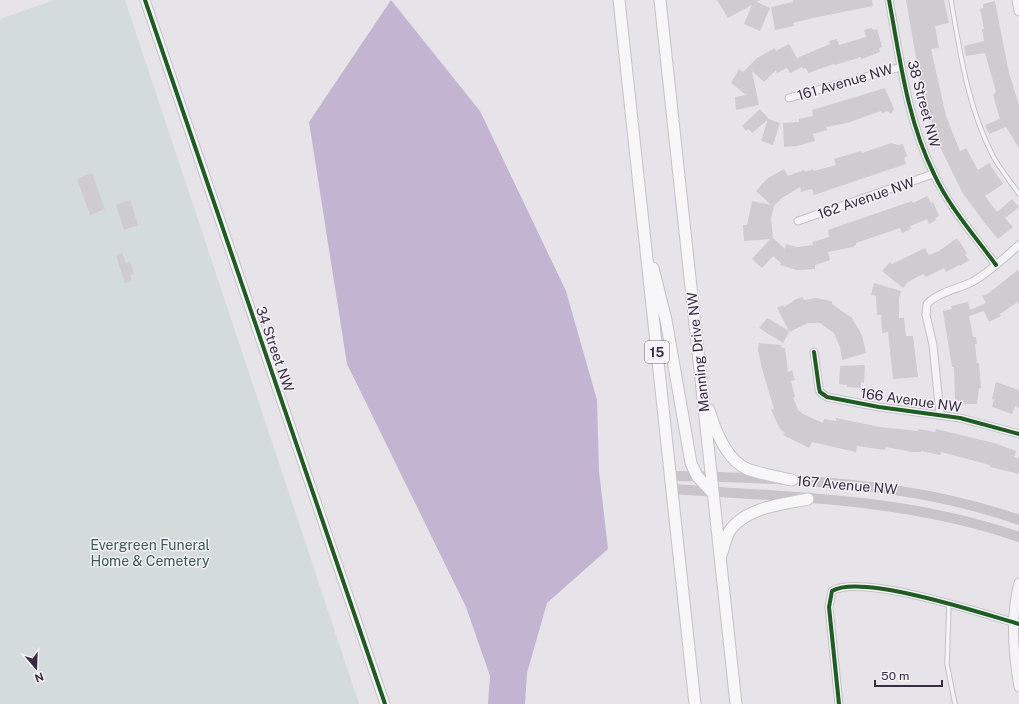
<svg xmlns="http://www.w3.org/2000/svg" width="1019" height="704" viewBox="0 0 1019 704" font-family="'Public Sans',sans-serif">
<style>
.green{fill:#d4dbdb}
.water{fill:#c3b4d2}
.building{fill:#cfcbd1}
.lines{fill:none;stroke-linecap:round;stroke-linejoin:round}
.service-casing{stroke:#c4c1c6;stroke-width:5.5}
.minor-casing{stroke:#c4c1c6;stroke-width:9}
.tertiary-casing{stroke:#c4c1c6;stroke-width:11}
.primary-casing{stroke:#c4c0c7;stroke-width:13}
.service{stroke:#f5f3f6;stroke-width:3.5}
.minor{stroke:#f5f3f6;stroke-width:7}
.tertiary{stroke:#f5f3f6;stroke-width:9}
.secondary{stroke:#c8c4ca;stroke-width:10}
.primary{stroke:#f7f7f7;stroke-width:11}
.cycleway-casing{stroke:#f5f2f8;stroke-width:6}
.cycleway{stroke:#1b5e20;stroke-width:4}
.labels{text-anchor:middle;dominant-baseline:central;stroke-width:3;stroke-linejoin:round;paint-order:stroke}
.shield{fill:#f5f2f8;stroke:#716779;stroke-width:1}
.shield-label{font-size:13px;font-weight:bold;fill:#392b42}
.street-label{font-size:14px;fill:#392b42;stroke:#f5f2f8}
.park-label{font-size:14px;fill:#395d55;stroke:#f5f2f8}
</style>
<rect width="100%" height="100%" fill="#e7e4e9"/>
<path class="green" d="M54,0H125L359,704H0V19Z"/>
<path class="water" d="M391,0L480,111L566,291L597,400L599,471L608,549L547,603L527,673L525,704H488L490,676L466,607L347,364L309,122Z"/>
<path class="building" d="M717,0H760L757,2L770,8L760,31L744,24L752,5L728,18Z
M792,0H872L873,6L813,18L793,23L794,26L775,30L771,7L793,2Z
M906,0H944L949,23L935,26L939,48L931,49L946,116L960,151L966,148L978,170L989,163L1003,184L985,196L997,212L1012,199L1019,207L1005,218L1013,227L998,239L983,221L962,192L939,145L922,92Z
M995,1L1009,73L1019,105V148L1006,127L989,134L985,125L1000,119L993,95L996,92L985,53L966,56L964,46L984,41L982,29H984L980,9L983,8V4Z
M872,28L873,30L877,29L882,47L879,48L880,52L870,56L861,59V57L835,65L834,64L808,73L806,68L803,69L802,67L790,73L787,68L777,73L776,70L764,82L752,71L759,105L736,110L735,97L746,95L731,83L739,69L743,72L757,58L775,48L776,51L789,44L797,58L830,44L829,41L837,39L839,45L866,37L864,30Z
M885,88L894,109L891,114L887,111L882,113L881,111L847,123L826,127L827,130L813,134L815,141L797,146L784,147L783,123L799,122V119L813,116L812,110Z
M760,109L769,119L752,133L749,129L746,131L742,126Z
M768,119L780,123L773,145L761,141Z
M891,143L898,145L903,144L907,156L904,158L906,164L814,195L812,189L801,192L800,187L782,198L774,206L771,218L773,238L785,249L786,244L797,247L813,245L812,242L829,237L828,230L912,201L913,203L927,196L931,203L933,202L939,216L935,218L936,220L929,224L927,219L910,226L911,229L902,233L900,228L856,243V245L853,247L828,252L830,260L815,265V269L797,270L780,265L781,263L773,256L762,268L752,259L770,239L744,241L743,225H747L752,201L771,205L756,191L768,178L784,169L788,176L804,170L805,172L813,169L814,171L836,165L834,159L861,151L862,153Z
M92,173L105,209L90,215L77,179Z
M130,200L138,225L124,230L116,205Z
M957,238L967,253L965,255L969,260L960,266L959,265L946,272L944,268L926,277L923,274L908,282L903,288L882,271L890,262L892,264L925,248L929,255L939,251Z
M122,253L126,263L130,261L134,274L130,275L132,281L125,283L116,255Z
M1019,269V301L1000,314L1001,316L989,322L984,311L969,316L973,337H976L977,344H975L977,363H979L981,388H979L977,404H963V402L955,400L954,367H952L943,311L952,309L951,306L968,302L970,310L986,303L982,296L989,293Z
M874,283L901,291L899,298V318H904L906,336H913L918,377L893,379L888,332L882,333L881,315H877L876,296L871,295Z
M803,297L804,300L816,298L832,301V304L852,318L862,335L866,353L842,360L840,347L834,333L820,323H808L789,332L783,343L759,328L767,318L789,331L777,308L783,305L784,307L796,299Z
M759,343L782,345L780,347L785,348L788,372L792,370L795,380L791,381L795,397H793L798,410L803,414L823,423L824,419L836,421V418L880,427L918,431V429L935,432L936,429L994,443L1016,451L1014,457L1019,459V474L990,467V465L941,452L940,455L921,451V452H912L886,447L885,450L857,446L856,452L812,442L809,448L783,435L785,433L780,429L771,410L774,409L762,369L758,350Z
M865,365L864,383L861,382V388L847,387V385L839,384L840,366Z
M996,382L1019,390V408L1015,406L1012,414L992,407L994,400L992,399Z"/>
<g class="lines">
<g class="service-casing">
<path id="service" d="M951,0C960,53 968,108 993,156C1000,169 1010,181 1019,194
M949,604L947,664L955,704"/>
</g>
<g class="minor-casing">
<path id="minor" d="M889,0C900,58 907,120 934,174C949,207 975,236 996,265
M789,98L901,67
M798,221L933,174
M814,352L819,388L820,392L827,397L879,407L960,418L1019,434
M940,414L933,345L926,315L927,304C938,292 958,289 972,282C990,272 1004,258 1019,245
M839,704L829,607L832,591C861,573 984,614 1019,624"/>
</g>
<g class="tertiary-casing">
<path id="tertiary" d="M145,0L385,704
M1017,0L1019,11
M1019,583C1010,617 1013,653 1019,687"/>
</g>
<g class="primary-casing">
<path id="primary" d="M619,0L695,704
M660,0L736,704
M653,268L666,320L691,463L697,476L712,492
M709,410C715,430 727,460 747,469C761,474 778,477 792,480
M721,555C724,547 726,535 731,529C748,507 783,504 808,499"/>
</g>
<use href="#service" class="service"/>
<use href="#minor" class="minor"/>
<use href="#tertiary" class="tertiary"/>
<path class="secondary" d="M671,476C706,476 742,478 777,479C860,484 940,492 1019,520
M672,489C789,497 907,498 1019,537"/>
<use href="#primary" class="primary"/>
<g class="cycleway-casing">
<path id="cycleway" d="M145,0L385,704
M889,0C900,58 907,120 934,174C949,207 975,236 996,265
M814,352L819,388L820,392L827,397L879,407L960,418L1019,434
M839,704L829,607L832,591C861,573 984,614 1019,624"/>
</g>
<use href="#cycleway" class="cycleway"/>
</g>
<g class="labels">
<rect class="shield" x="645" y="341" width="24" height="22" rx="3"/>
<g class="shield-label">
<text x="657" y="352">15</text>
</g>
<g class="street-label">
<text transform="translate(845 82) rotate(-16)">161 Avenue NW</text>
<text transform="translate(924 104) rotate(75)">38 Street NW</text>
<text transform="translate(866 198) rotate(-19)">162 Avenue NW</text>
<text transform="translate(275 349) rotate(71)">34 Street NW</text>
<text transform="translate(698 352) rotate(-96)">Manning Drive NW</text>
<text transform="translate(911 400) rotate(8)">166 Avenue NW</text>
<text transform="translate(847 485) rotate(5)">167 Avenue NW</text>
</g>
<g class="park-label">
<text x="150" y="545">Evergreen Funeral<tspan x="150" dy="16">Home &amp; Cemetery</tspan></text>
</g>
</g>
<g transform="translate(36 668) rotate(161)" stroke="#f5f2f8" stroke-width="3" paint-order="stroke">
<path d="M0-3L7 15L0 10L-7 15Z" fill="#392b42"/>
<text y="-6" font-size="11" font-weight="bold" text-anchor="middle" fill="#392b42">N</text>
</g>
<path d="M875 680v6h67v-6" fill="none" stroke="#392b42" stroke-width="2"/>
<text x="881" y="680" font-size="12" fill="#392b42" stroke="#f5f2f8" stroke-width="3" paint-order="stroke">50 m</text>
</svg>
